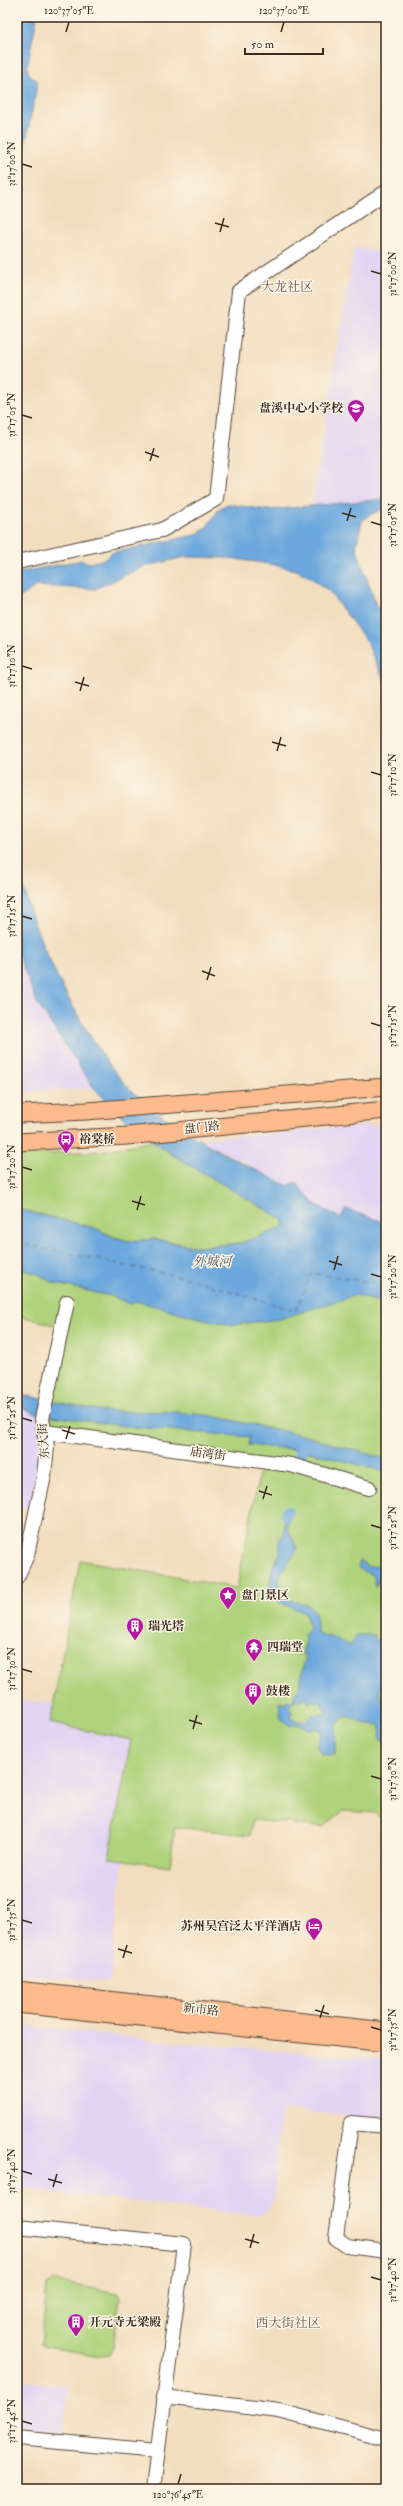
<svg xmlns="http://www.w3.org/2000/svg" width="403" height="2506" viewBox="0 0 403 2506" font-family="'IM FELL Double Pica','Noto Serif SC',serif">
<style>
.built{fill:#e2d4f3}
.green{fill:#afd27b;stroke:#757e4c}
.water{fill:#6ca8dd;stroke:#54697e;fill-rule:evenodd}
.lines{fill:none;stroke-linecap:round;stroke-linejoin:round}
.canal{stroke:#6ca8dd;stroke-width:11}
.ferry{stroke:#4c5661;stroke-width:1;stroke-dasharray:5 4;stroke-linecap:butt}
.minor-casing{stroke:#564536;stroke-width:16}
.major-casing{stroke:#564536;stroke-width:19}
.minor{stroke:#fff;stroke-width:14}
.major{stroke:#fbbb8d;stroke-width:17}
.ticks{fill:none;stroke:#3b2a1e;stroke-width:1.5}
.labels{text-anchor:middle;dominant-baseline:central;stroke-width:3;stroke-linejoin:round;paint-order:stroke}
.poi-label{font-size:12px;font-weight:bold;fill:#3b2a1e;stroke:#fcf5e5;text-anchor:start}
.street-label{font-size:12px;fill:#3b2a1e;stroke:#fcf5e5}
.neighbourhood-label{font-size:13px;fill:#75585c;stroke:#fcf5e5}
.water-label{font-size:13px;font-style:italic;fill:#4c5661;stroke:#fcf5e5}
.neatline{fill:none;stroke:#3b2a1e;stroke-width:1.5}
.ticks-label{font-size:10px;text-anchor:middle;fill:#3b2a1e}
</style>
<rect width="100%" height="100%" fill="#fcf5e5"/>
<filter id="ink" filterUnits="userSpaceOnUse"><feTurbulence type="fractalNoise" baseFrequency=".025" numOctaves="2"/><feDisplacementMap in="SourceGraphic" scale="8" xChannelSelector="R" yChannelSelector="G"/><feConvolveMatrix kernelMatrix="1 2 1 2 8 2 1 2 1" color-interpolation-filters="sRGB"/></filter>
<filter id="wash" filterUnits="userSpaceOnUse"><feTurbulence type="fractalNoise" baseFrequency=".012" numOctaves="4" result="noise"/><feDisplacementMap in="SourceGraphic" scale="16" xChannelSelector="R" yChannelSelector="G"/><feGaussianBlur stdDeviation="0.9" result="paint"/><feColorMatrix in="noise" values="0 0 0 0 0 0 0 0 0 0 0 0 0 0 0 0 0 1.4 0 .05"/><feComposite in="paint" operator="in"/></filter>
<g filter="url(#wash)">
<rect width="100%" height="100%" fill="#f2debf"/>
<path class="built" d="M354,247L386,253V499L312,506Z
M17,951L37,1003L94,1088L17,1092Z
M386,1124V1223L346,1209L340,1218L313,1203L297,1182L288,1186L199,1139Z
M17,1406L37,1414L42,1430L31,1508L17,1505Z
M17,1700L53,1704L50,1723L131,1740L109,1858L123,1860L110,1982L17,1973Z
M17,2025L170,2042L386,2059V2119L282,2110L273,2203L260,2216L17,2188Z
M17,2380L68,2387L62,2440L17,2435Z"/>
<path class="green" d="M153,1141L173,1155L283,1218L284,1224L282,1228L241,1243L197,1247L155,1239L129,1241L114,1237L95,1228L17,1209V1153L35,1154L101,1151Z
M17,1268L39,1274L53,1283L111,1296L131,1304L136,1301L157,1305L331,1302L356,1295L386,1302V1825L375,1813L343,1811L323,1827L252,1820L250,1835L175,1827L170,1866L109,1858L131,1740L50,1723L80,1560L237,1588L261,1464L52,1427L50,1405L58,1326L17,1315Z
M53,2281L118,2293L120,2299L113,2348L109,2355L102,2356L45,2347L41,2344L47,2285Z"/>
<path class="water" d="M17,17H37L27,68L29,74L38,81L17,185Z
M386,499V508L369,515L362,521L356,547L376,605L386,619V684L365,639L329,591L310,577L296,570L270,564L228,558L185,557L143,567L95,589L36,586L17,600V573L82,560L89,563L105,559L111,553L195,535L205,529L220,508L228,504L268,510Z
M17,852C21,878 27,904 36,928C54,976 102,1069 142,1100C185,1136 238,1161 288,1186L296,1182L313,1203L340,1218L346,1209L386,1223V1302L356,1295L279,1319L232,1325L204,1319L136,1301L131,1304L111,1296L53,1283L39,1274L17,1268V1209L95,1228L114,1237L129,1241L155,1239L197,1247L241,1243L282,1228L285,1221L173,1155L126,1121L94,1088L37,1003L17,951Z
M17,1394L103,1411L177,1412L212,1416L294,1433L386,1459V1472L301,1450L249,1445L250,1437L123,1426L37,1414L17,1406Z
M284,1515H288V1528L297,1548C290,1563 272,1576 282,1594C301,1611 319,1594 317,1634L331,1637L350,1646L358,1635H374V1640H386V1674L383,1675L379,1694L386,1704V1743L380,1739L381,1725L360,1723V1720L345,1716L336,1726L335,1755L321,1754L318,1745L322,1731L313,1728L312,1730L300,1725H289L281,1719L279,1702L286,1704L287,1701L293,1702L296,1691L298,1692L306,1655L302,1654L306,1640L304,1636L309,1629L306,1613L279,1602L269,1588L273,1565L280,1554L279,1539L284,1534ZM304,1697L308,1698V1703L314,1701L323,1704L326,1714L312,1715L305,1722L290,1719L292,1712L289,1707L296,1700L303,1701Z
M360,1561L368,1567L380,1566L386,1571V1576L380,1578L376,1587L373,1575L358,1568Z"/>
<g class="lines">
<path class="canal" d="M300,1455L301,1450
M286,1515L287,1511"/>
<path class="ferry" d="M17,1243L191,1279L296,1311L312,1273L386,1284"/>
</g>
</g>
<g filter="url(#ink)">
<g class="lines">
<g class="minor-casing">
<path id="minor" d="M17,562L162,530L216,499L239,291L386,192
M45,1432L291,1465L369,1488
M17,1577L27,1555L44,1476L47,1447L42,1419L67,1302
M386,2126L351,2123L336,2238L347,2246L386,2251
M17,2227L184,2244L153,2489
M164,2397L279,2411L386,2439
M17,2438L157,2451"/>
</g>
<g class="major-casing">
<path id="major" d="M17,1114L86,1111L386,1087
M17,1142L127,1136L386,1110
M17,1990L386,2031
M17,2004L386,2043"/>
</g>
<use href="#minor" class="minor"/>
<use href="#major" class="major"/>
</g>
</g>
<path class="ticks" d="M66,32L69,22M281,32L284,22M22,164L32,167M215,223L229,227M220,232L224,218M371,271L381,274M22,415L32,418M145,452L159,457M150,461L154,448M342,513L356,517M347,521L351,508M371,522L381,525M22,666L32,669M75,682L89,686M80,691L84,677M272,742L286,746M277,751L281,737M371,772L381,775M22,916L32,919M202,971L215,976M207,980L211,967M371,1023L381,1026M22,1167L32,1170M132,1201L145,1205M137,1210L141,1196M329,1261L342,1265M334,1270L338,1256M371,1274L381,1277M22,1418L32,1421M62,1430L75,1434M66,1439L70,1426M259,1491L272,1495M263,1499L267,1486M371,1525L381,1528M22,1669L32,1672M189,1720L202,1724M193,1729L197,1715M371,1776L381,1779M22,1920L32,1923M118,1949L132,1953M123,1958L127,1945M315,2010L329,2014M320,2018L324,2005M371,2027L381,2030M22,2171L32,2174M48,2179L62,2183M53,2187L57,2174M245,2239L259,2243M250,2248L254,2234M371,2277L381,2280M22,2421L32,2424M178,2484L181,2474"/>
<defs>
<g id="school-pin" transform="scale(0.9)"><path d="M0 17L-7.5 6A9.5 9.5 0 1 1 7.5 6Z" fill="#b5179e" stroke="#fcf5e5"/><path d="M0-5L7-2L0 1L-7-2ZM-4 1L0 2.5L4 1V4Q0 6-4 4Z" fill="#fff"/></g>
<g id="bus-pin" transform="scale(0.9)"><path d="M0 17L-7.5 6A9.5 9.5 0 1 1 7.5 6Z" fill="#b5179e" stroke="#fcf5e5"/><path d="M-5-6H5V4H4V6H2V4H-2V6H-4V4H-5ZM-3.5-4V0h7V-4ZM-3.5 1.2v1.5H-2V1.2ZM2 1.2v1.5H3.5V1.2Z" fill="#fff"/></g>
<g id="sight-pin" transform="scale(0.9)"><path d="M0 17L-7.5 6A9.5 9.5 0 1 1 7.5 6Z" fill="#b5179e" stroke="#fcf5e5"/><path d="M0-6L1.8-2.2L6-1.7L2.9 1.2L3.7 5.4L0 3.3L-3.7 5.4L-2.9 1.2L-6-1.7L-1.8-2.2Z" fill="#fff"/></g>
<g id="building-pin" transform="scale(0.9)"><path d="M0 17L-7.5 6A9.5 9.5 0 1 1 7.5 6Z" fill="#b5179e" stroke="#fcf5e5"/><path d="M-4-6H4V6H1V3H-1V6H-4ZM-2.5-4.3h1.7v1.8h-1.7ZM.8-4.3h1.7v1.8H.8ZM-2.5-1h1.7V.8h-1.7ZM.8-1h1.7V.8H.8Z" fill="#fff"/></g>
<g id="temple-pin" transform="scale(0.9)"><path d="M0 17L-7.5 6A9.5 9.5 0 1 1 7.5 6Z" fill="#b5179e" stroke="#fcf5e5"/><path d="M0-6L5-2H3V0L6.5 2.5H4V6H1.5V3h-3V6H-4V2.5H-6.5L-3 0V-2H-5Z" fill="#fff"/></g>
<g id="hotel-pin" transform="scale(0.9)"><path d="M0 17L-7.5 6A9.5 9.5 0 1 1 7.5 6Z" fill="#b5179e" stroke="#fcf5e5"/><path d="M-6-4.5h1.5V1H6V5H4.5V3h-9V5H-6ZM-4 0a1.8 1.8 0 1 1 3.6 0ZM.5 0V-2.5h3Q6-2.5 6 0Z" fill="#fff"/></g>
</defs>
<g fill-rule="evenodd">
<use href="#school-pin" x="356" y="408"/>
<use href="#bus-pin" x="66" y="1139"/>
<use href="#sight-pin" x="228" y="1595"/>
<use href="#building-pin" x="135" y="1626"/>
<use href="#temple-pin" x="254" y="1647"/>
<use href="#building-pin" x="253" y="1691"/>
<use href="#hotel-pin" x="314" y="1926"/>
<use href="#building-pin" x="76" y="2322"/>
</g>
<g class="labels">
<g class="poi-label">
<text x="343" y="408" text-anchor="end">盘溪中心小学校</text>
<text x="79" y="1139">裕棠桥</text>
<text x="241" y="1595">盘门景区</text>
<text x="148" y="1626">瑞光塔</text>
<text x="267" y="1647">四瑞堂</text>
<text x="266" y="1691">鼓楼</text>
<text x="301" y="1926" text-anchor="end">苏州吴宫泛太平洋酒店</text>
<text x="89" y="2322">开元寺无梁殿</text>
</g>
<g class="street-label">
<text transform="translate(202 1128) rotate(-6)">盘门路</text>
<text transform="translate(44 1441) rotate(-94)">东大街</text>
<text transform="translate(208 1454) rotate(8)">庙湾街</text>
<text transform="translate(201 2010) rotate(6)">新市路</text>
</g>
<g class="neighbourhood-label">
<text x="287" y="287">大龙社区</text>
<text x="288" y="2323">西大街社区</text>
</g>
<g class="water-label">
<text transform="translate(212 1262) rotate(-1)">外城河</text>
</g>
</g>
<rect width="403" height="2506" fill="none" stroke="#fcf5e5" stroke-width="44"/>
<path d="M245 48v6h78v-6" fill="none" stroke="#3b2a1e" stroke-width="2"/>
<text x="251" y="48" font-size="12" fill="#3b2a1e" stroke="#fcf5e5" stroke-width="3" paint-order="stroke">50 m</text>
<rect x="22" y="22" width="359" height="2462" class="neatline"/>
<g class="ticks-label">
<text x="69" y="14">120°37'05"E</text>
<text x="284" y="14">120°37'00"E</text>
<text transform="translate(11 164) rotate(-90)" y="4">31°17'00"N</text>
<text transform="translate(392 274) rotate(-90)" y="4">31°17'00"N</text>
<text transform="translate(11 415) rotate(-90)" y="4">31°17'05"N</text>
<text transform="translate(392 525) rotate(-90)" y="4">31°17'05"N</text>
<text transform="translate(11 666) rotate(-90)" y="4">31°17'10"N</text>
<text transform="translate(392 775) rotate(-90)" y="4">31°17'10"N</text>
<text transform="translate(11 916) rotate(-90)" y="4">31°17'15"N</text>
<text transform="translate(392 1026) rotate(-90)" y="4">31°17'15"N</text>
<text transform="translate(11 1167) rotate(-90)" y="4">31°17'20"N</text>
<text transform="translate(392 1277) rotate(-90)" y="4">31°17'20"N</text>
<text transform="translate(11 1418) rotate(-90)" y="4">31°17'25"N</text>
<text transform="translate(392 1528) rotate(-90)" y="4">31°17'25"N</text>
<text transform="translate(11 1669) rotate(-90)" y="4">31°17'30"N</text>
<text transform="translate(392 1779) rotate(-90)" y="4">31°17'30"N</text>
<text transform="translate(11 1920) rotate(-90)" y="4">31°17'35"N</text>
<text transform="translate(392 2030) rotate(-90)" y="4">31°17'35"N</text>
<text transform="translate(11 2171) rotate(-90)" y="4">31°17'40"N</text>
<text transform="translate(392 2280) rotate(-90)" y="4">31°17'40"N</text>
<text transform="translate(11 2421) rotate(-90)" y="4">31°17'45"N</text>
<text x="178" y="2498">120°36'45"E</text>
</g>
</svg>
